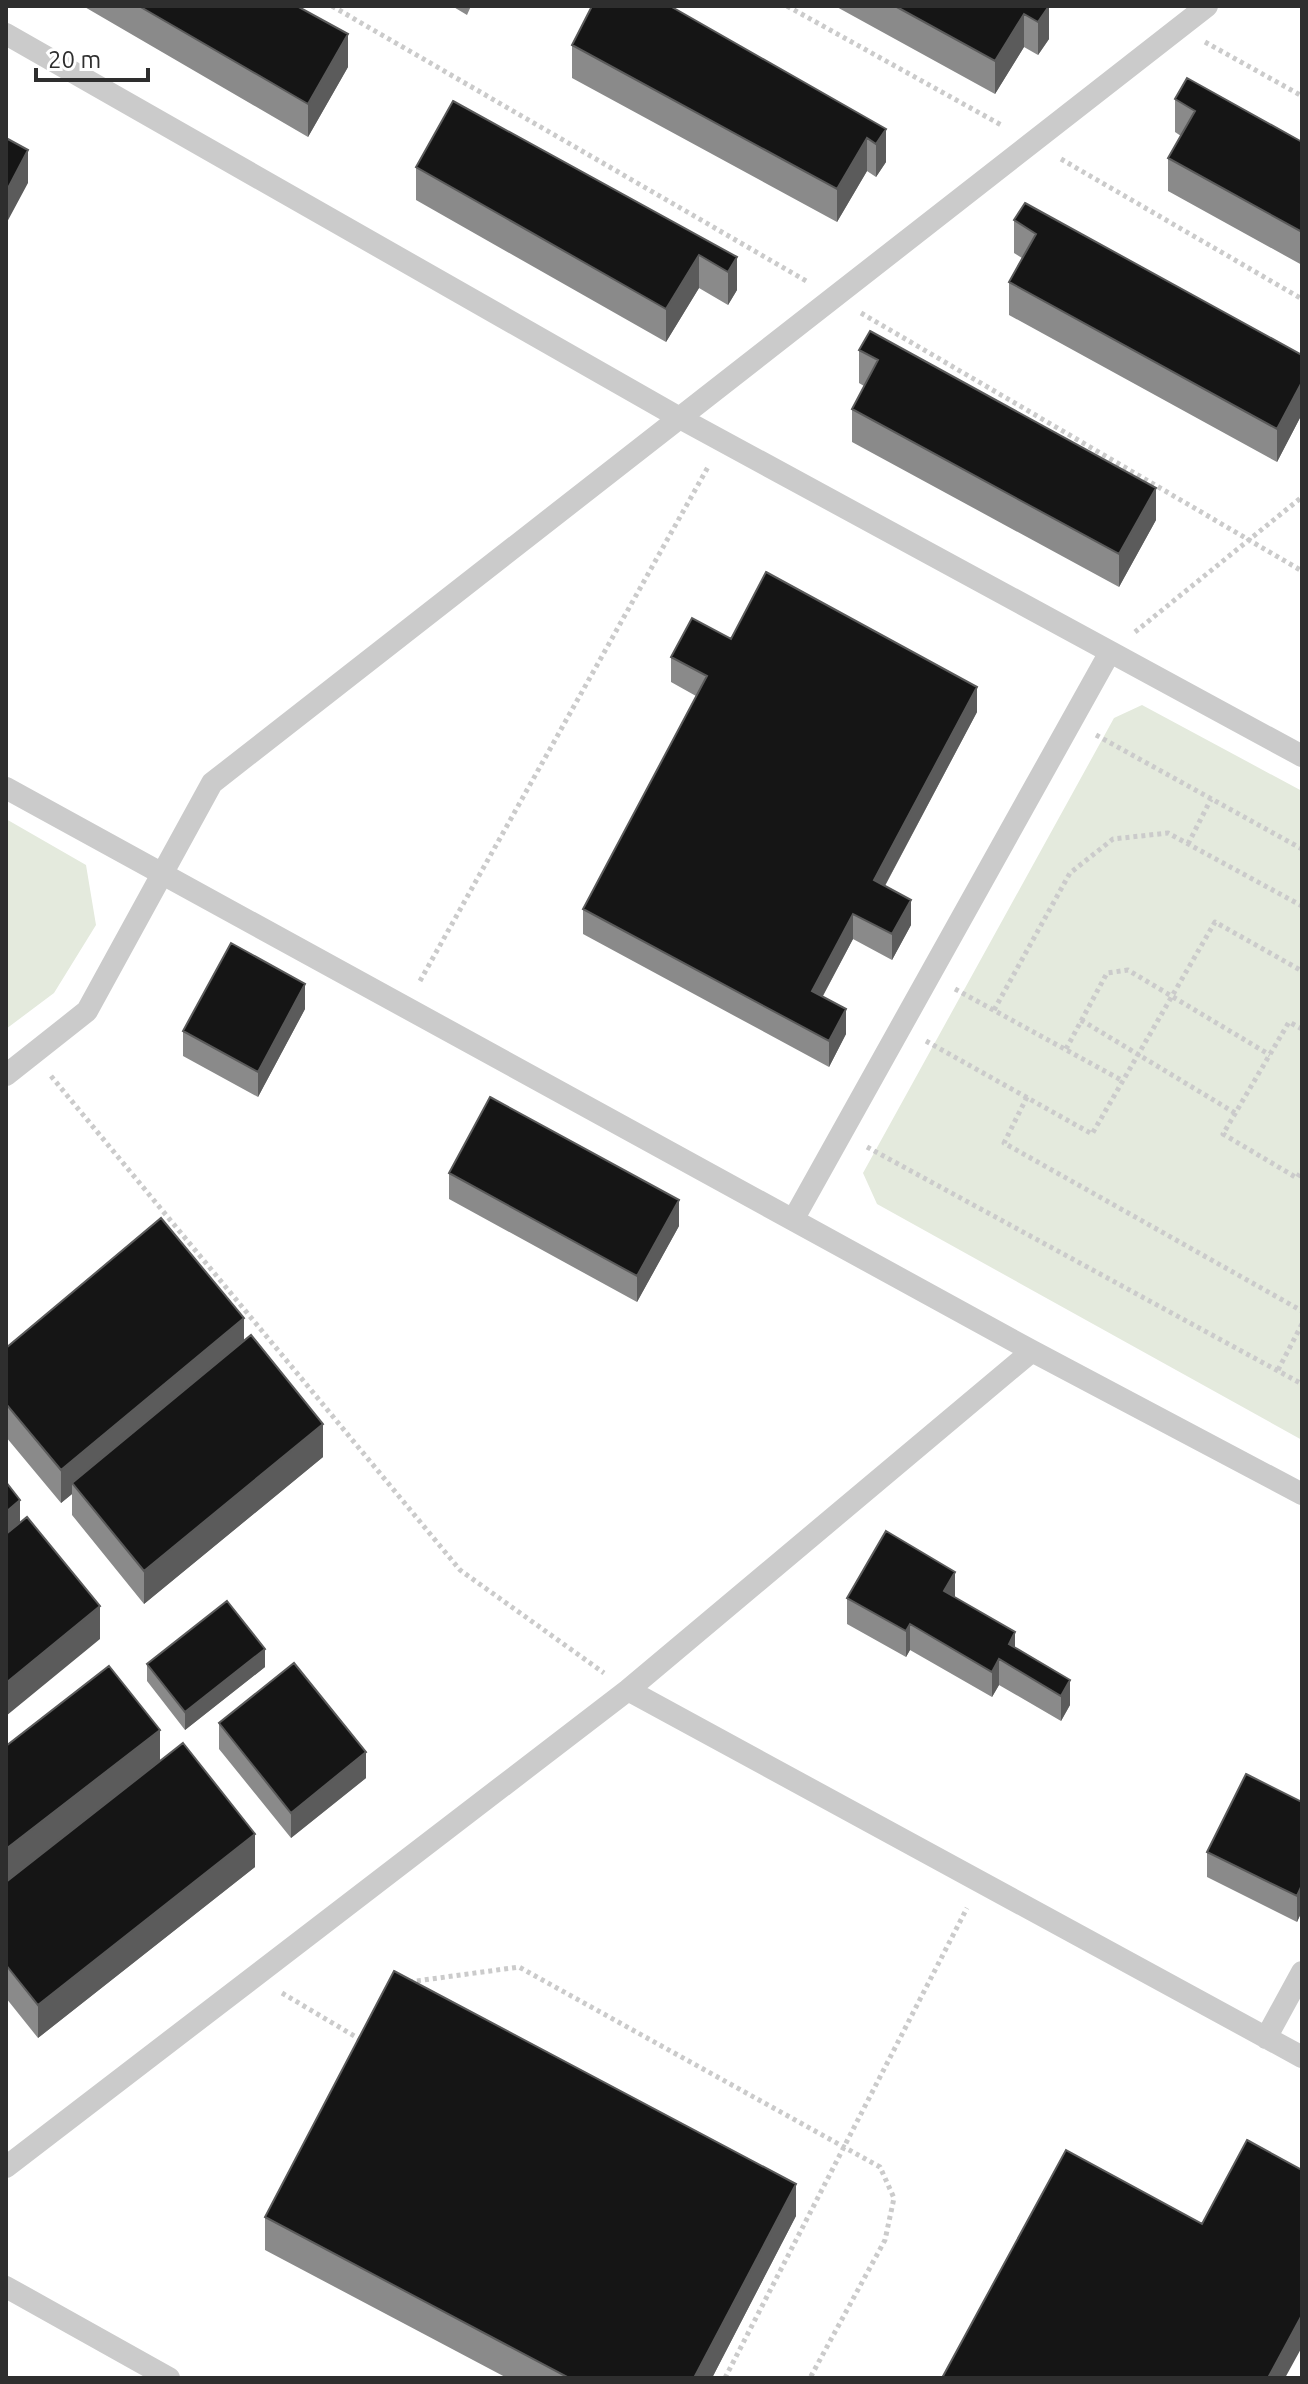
<svg xmlns="http://www.w3.org/2000/svg" width="1308" height="2384" viewBox="0 0 1308 2384" font-family="Ubuntu,sans-serif">
<style>
.green{fill:#e4eadd}
.lines{fill:none;stroke-linecap:round;stroke-linejoin:round}
.path{stroke:#cbcbcb;stroke-width:5;stroke-dasharray:4 4;stroke-linecap:butt}
.lane{stroke:#cbcbcb;stroke-width:22}
.wall{fill:#8a8a8a}
.shaded-wall{fill:#5b5b5b}
.building{fill:#151515;stroke:#5b5b5b;stroke-width:2}
</style>
<rect width="100%" height="100%" fill="#fff"/>
<path class="green" d="M1142,705L1302,791V1440L877,1204L863,1173L1114,718Z
M6,819L86,865L96,925L54,993L6,1029Z"/>
<g class="lines">
<path class="path" d="M332,6L808,282
M787,6L1003,126
M1205,42L1302,96
M1061,159L1302,299
M861,313L1302,571
M1135,632L1302,497
M1096,735L1302,849
M1188,844L1211,799
M420,981L708,467
M955,989L1123,1081
M994,1010L1070,873L1113,839L1168,833L1302,906
M1081,1020L1235,1113
M1302,1029L1289,1022L1223,1134L1297,1178L1302,1170
M926,1041L1092,1134L1215,922L1302,971
M1066,1049L1107,973L1128,970L1270,1055
M51,1076L460,1570L604,1673
M1027,1097L1004,1143L1302,1311
M867,1147L1302,1384
M1278,1370L1302,1324
M409,1982L519,1967L880,2167L894,2198L885,2240L810,2378
M282,1993L361,2040
M725,2378L967,1908"/>
<path class="lane" d="M6,34L678,417L1302,756
M6,788L1032,1351L1302,1494
M6,1075L87,1011L212,783L1207,6
M793,1220L1110,652
M628,1690L1302,2057
M1266,2038L1302,1972
M6,2167L628,1690L1032,1351
M6,2287L169,2378"/>
</g>
<path class="wall" d="M83,6H297L348,67L308,137Z
M452,6H471L467,15Z
M835,6H1049V39L1038,55L1024,47L995,94Z
M572,45L886,129V162L876,177L867,171L837,222L572,78Z
M1175,99L1302,142V265L1168,191V158L1181,136L1175,132Z
M416,167L737,257V290L728,305L699,288L666,342L416,200Z
M1014,220L1302,355V414L1277,462L1009,315V282L1022,258L1014,253Z
M859,350L1156,520L1119,587L852,442V409L864,386L859,383Z
M731,639L977,712L885,886L911,925L892,960L853,939L823,996L846,1034L829,1067L583,934V909L696,696L671,682V657Z
M305,1009L258,1097L183,1056V1031Z
M449,1173L679,1226L637,1302L449,1199Z
M244,1341L323,1457L144,1604L72,1515V1494L61,1503L6,1437V1348Z
M955,1597L1015,1648L1070,1705L1061,1721L999,1685L992,1697L910,1650L906,1657L847,1624V1598Z
M147,1664L265,1667L185,1730L147,1681Z
M219,1723L366,1778L291,1838L219,1749Z
M160,1761L255,1867L38,2038L6,1998V1882Z
M1302,1802V1911L1297,1922L1207,1877V1852Z
M796,2216L712,2378H507L265,2250V2217Z"/>
<path class="shaded-wall" d="M1049,6V39L1038,55V22Z
M1024,14V47L995,94V61Z
M348,34V67L308,137V104Z
M886,129V162L876,177V144Z
M867,138V171L837,222V189Z
M28,150V183L6,224V192Z
M699,255V288L666,342V309Z
M737,257V290L728,305V272Z
M1302,382V414L1277,462V429Z
M1156,488V520L1119,587V554Z
M977,687V712L874,906V880Z
M911,900V925L892,960V934Z
M853,914V939L812,1016V991Z
M305,984V1009L258,1097V1072Z
M846,1009V1034L829,1067V1041Z
M679,1200V1226L637,1302V1276Z
M244,1318V1351L72,1483V1494L61,1503V1470Z
M323,1424V1457L144,1604V1571Z
M20,1500V1533L6,1545V1512Z
M955,1572V1597L944,1591Z
M100,1606V1639L6,1716V1683Z
M910,1624V1650L906,1657V1631Z
M1015,1632V1658L1009,1644Z
M265,1649V1667L185,1730V1712Z
M999,1659V1685L992,1697V1672Z
M1070,1680V1705L1061,1721V1696Z
M160,1730V1763L6,1882V1849Z
M366,1752V1778L291,1838V1813Z
M255,1834V1867L38,2038V2005Z
M1302,1885V1911L1297,1922V1896Z
M796,2184V2216L712,2378H694Z
M1302,2315V2347L1285,2378H1268Z"/>
<path class="building" d="M139,6H297L348,34L308,104Z
M592,6H670L886,129L876,144L867,138L837,189L572,45Z
M895,6H1049L1038,22L1024,14L995,61Z
M1187,78L1302,142V232L1168,158L1195,111L1175,99Z
M453,101L737,257L728,272L699,255L666,309L416,167Z
M6,138L28,150L6,192Z
M1025,203L1302,355V382L1277,429L1009,282L1036,234L1014,220Z
M870,331L1156,488L1119,554L852,409L878,360L859,350Z
M766,572L977,687L874,880L911,900L892,934L853,914L812,991L846,1009L829,1041L583,909L707,676L671,657L692,618L731,639Z
M231,943L305,984L258,1072L183,1031Z
M490,1097L679,1200L637,1276L449,1173Z
M161,1218L244,1318L61,1470L6,1404V1348Z
M251,1335L323,1424L144,1571L72,1483Z
M6,1482L20,1500L6,1512Z
M27,1517L100,1606L6,1683V1534Z
M886,1531L955,1572L944,1591L1015,1632L1009,1644L1070,1680L1061,1696L999,1659L992,1672L910,1624L906,1631L847,1598Z
M227,1601L265,1649L185,1712L147,1664Z
M294,1663L366,1752L291,1813L219,1723Z
M109,1666L160,1730L6,1849V1746Z
M183,1743L255,1834L38,2005L6,1965V1882Z
M1246,1774L1302,1802V1885L1297,1896L1207,1852Z
M394,1971L796,2184L694,2378H569L265,2217Z
M1247,2140L1302,2170V2315L1268,2378H942L1066,2150L1202,2224Z"/>
<rect width="1308" height="2384" fill="none" stroke="#2e2e2e" stroke-width="16"/>
<path d="M36 68v12h112v-12" fill="none" stroke="#2e2e2e" stroke-width="4"/>
<text x="48" y="68" font-size="24" fill="#2e2e2e" stroke="#ffffff" stroke-width="6" paint-order="stroke">20 m</text>
</svg>
